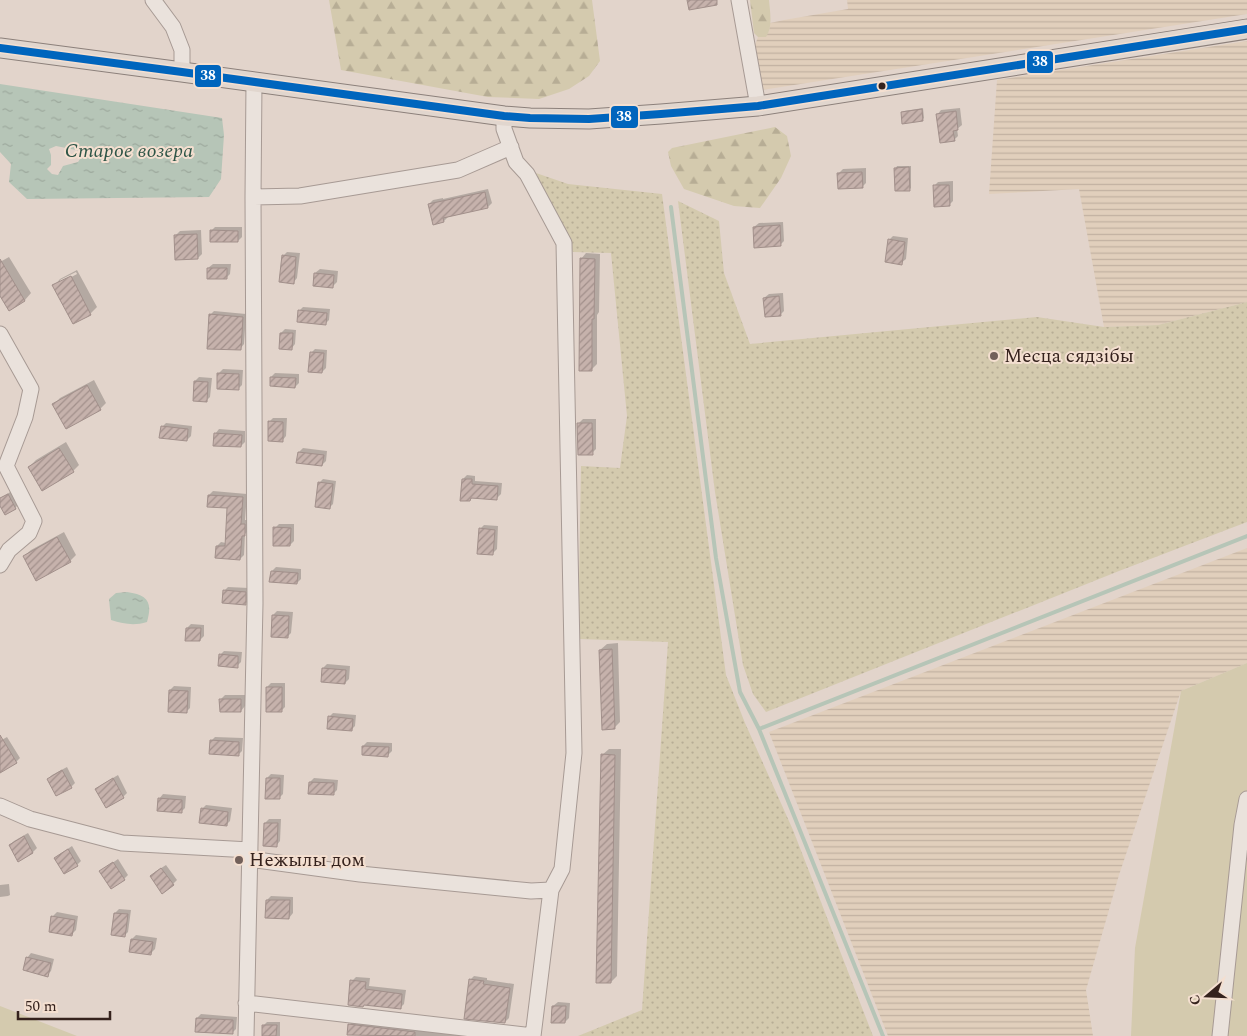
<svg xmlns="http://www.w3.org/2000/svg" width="1247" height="1036" viewBox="0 0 1247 1036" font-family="Spectral,serif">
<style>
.farmland{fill:url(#farmland-rules)}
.grass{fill:url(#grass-dots)}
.forest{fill:url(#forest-firs)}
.garden{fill:#d4caae}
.water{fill:url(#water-ripples);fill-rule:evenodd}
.shadow{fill:#0003;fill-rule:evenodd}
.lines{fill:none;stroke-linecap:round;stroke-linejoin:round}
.stream{stroke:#b6c5b7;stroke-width:4}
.building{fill:url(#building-hatch);stroke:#a2908b}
.minor-casing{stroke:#a79a94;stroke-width:17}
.major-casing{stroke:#8c807b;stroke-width:21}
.minor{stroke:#eae2dc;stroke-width:15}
.major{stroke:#e1d6ce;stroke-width:19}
.bus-1-casing{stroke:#f4dfd0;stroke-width:11}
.bus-1{stroke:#0065bd;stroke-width:8}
.bus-dot{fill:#35221d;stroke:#f4dfd0;stroke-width:2}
.poi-dot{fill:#72605a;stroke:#f4dfd0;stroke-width:2}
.labels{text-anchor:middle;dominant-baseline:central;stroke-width:4;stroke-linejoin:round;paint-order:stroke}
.poi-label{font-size:19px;fill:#35221d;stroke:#f4dfd0;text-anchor:start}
.water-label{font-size:20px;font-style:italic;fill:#2d5446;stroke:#f4dfd0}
.line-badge{stroke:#f4dfd0;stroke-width:2}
.badge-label{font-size:14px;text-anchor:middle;font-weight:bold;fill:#fff}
</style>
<defs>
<pattern id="farmland-rules" width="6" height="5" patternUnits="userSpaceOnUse" patternTransform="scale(1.25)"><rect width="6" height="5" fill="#e1cfbc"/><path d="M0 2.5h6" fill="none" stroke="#c2b1a1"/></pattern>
<pattern id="grass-dots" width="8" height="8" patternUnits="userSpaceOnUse" patternTransform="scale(1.25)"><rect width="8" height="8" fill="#d4caae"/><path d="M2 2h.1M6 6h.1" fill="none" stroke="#b7ad95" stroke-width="1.8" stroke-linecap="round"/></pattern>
<pattern id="forest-firs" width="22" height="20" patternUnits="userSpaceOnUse" patternTransform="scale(1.25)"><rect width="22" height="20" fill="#d4caae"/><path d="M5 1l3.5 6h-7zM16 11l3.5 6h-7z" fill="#b7ad95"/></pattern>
<pattern id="water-ripples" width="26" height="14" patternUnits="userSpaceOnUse" patternTransform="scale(1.25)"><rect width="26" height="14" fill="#b6c5b7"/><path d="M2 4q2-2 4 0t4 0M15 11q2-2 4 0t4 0" fill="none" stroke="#9da99d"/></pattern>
<pattern id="building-hatch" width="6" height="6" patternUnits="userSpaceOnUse" patternTransform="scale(1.25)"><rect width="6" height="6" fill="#c6b2ac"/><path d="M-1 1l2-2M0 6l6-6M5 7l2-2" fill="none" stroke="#a2908b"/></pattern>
</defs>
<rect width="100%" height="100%" fill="#e2d4cb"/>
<path class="farmland" d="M847,0H1247V14L762,90L755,45L758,37H765L769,31L770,23L784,20L848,9Z
M1247,41V302L1158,325L1104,327L1079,189L989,194L997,80Z
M1247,548V663L1181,691L1119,875L1086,990L1093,1036H888L769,732Z"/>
<path class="grass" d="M536,173L568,184L662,194L726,675L745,723L793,830L873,1036H578L642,1010L668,642L578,639L581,466L620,468L627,416L611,253L573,252L560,222Z
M678,201L719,221L724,273L750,344L1037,317L1104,327L1158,325L1247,302V522L1119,571L766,712L753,694L743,665L715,492Z"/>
<path class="forest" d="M329,0H592L600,61L589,76L569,89L539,99L488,97L341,70Z
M750,0H769C770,12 773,27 766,37H758L754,33Z
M775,127L787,136L791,156L781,178L760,208L734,206L684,189L671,166L668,152L672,148Z"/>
<path class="garden" d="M1247,663V1036H1131L1135,948L1181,691Z
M0,1006L77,1036H0Z"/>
<path class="water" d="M0,84L222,118L224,135L221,179L209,197L27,199L9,182L11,164L0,152ZM56,146L81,151L82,156L78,162L63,166L58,175L52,174L47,169L51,165V155L49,149Z
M127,592C147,595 153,601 147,622C134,626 124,624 111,620L109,599L116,593Z"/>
<path class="shadow" d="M923,108L924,118L922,120L902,112L904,111Z
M960,108L962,125L957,129L958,136L954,140L937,115L941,110Z
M897,166H911V188L910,189L896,168Z
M866,168V183L862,187L839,173L843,169Z
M953,181V201L949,205L934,186L938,182Z
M488,189L492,203L488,207L448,217L444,221L434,223L429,204L433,200L443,198V199Z
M783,222L784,241L780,245L754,227L759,223Z
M215,227H242V237L238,241L211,231Z
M201,230L202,254L198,258L176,235L180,231Z
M893,236L908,238L906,259L901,263L889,240Z
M287,252L300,253L297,278L293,283L283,256Z
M586,253L600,254L599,312L597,315V364L591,370L581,259Z
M9,257L31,293L25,300L9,309L0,294V262Z
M213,264H231L230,274L226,278L208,268Z
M320,269L338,271L337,282L333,286L315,273Z
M77,270L97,307L90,314L54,286L60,279ZM76,272L77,274L60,283V280Z
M783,293L784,311L780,315L764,298L769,294Z
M303,307L330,309L329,320L325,324L299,311Z
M214,311L246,314L244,344L240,349L210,315Z
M285,329L296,330L295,344L291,349L281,333Z
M315,349L327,350L326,368L322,372L311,353Z
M223,369L243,370L242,385L238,389L219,373Z
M275,373L299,374V383L295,387L271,377Z
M199,377L212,378L210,397L206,401L195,381Z
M94,380L106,403L100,409L54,404L60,398Z
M273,418H287L286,436L282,441L269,422Z
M583,419H596V449L592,453L579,423Z
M166,423L192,426L191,436L187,440L162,427Z
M219,429L245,431V442L241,446L215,434Z
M66,442L79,465L73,471L29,467L36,460Z
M303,448L327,451L326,461L322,465L299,452Z
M467,475L475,476V481L502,483L501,494L497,498L473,497L470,500L463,479Z
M323,479L336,481L333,504L329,508L319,483Z
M12,491L19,504L15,508L0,504V498Z
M213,491L247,494L245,520H249V530L245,534L244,555L240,559L217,546L221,542L226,543L228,507L209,495Z
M279,524H294V541L290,545L275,528Z
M484,525L498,526L497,549L493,553L480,529Z
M64,532L76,555L70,561L24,556L31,550Z
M276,567L301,569V579L297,583L272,571Z
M228,587L249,588V600L245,604L224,591Z
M277,611L293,612L291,633L287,637L273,615Z
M191,624L204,625V636L200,640L187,628Z
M618,643L620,722L614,728L600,650L607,644Z
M224,651L242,652L241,662L237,666L220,655Z
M327,664L350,666L349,679L345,683L323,668Z
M271,683H285V707L281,711L267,687Z
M174,686L191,687L190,708L186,712L170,690Z
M225,695H245V706L241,711L221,699Z
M333,713L356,715L355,726L351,730L329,717Z
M7,737L20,758L16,762L0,741Z
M215,737L243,738L242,751L238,755L211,741Z
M367,742L392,743V751L388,755L363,746Z
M609,749H621L617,976L611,982L602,755Z
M67,767L75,783L71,787L48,779L52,775Z
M271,774L284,775L283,794L279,798L267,778Z
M118,775L127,793L123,797L97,789L101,785Z
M314,778L338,780L337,790L333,794L310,782Z
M163,794L186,796L185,808L181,812L159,799Z
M206,805L232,808L230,821L226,825L202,809Z
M269,819H281L280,841L276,846L265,823Z
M28,833L37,848L33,852L18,860L10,845L14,841Z
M72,846L81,861L77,865L55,858L60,854Z
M118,859L128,875L124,879L101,871Z
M166,865L177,880L173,884L155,872Z
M9,884L10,895L8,896L0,897V885Z
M271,896L293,897V913L289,918L267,900Z
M119,909L131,910L128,932L124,936L115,913Z
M57,912L78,916L76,930L72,934L53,916Z
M136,935L157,938L155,949L151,953L132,939Z
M31,953L54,959L51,971L47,975L27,958Z
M474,976L487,978V980L514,984L509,1018L505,1022L470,980Z
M356,977L370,978L369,986L406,990L404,1004L400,1008L365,1004L352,981Z
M558,1002L570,1003L569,1018L565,1022L553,1006Z
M201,1014L237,1017L236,1029L232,1033L197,1018Z
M356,1018L510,1036H366L349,1034V1025Z
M267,1022H280V1036H263V1026Z"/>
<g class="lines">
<path class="stream" d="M671,207L716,558L740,692L759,729L883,1036
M759,729L1247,536"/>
</g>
<path class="building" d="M687,0H717V5L689,10Z
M922,109L923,121L902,124L901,112Z
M956,111L958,130L953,131L955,141L940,143L936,114Z
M909,167L910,191H895L894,168Z
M862,172L863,188L838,189L837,173Z
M933,185H949L950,206L934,207Z
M485,192L488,208L443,218L444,222L433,225L428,204Z
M780,225L781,246L754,248L753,227Z
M210,230L238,231V242H210Z
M197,234L198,259L175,260L174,235Z
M888,239L905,242L902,265L885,262Z
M282,255L296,257L294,284L279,282Z
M580,258L595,259L594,319H592V371H579Z
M0,259L25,301L9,311L0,296Z
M207,268H227V279H207Z
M314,273L334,275L333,288L313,286Z
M71,276L91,315L73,324L52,285Z
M779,296L781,316L765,317L763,298Z
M298,310L327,313L326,325L297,322Z
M209,314L243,317L241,350L207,349Z
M280,333H293L292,350L279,349Z
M310,352L324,353L322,373L308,372Z
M217,373L239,374V390L217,389Z
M270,377L296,378L295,388L270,386Z
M194,381L208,382L207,402L193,401Z
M87,385L101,410L66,429L52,404Z
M268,421L283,422V442L268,441Z
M577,423H592L593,455H578Z
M161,426L188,429L187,441L159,438Z
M214,433L242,435L241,447L213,446Z
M59,448L74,472L42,491L28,467Z
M298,452L324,455L322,466L296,463Z
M462,479H472V484L498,486L497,500L471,498L470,501H460Z
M318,482L333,484L330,509L315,507Z
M8,494L16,509L5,515L0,506V498Z
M208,495L243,497L241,524H245V536H242L240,560L215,558L216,546H225L227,508L207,507Z
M273,527L291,528L290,546H273Z
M479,528L495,530L493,555L477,554Z
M57,537L71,562L36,581L23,556Z
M271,571L298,573L297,584L269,582Z
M223,590L246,592V605L222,603Z
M272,615L289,616L288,638L271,637Z
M186,628H201L200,641H185Z
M612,649L615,729L602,730L599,650Z
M219,654L238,656V668L218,666Z
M322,668L346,670L345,684L321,682Z
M266,687H282V712H266Z
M169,690L188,691L187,713L168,712Z
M219,699H241V712H220Z
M328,716L353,719L352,731L327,729Z
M0,735L17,763L0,773Z
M210,740L239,742V756L209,754Z
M362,746L389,747L388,757L362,755Z
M601,754L615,755L611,983H596Z
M62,770L72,788L56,796L47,779Z
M113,778L124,798L106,808L95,789Z
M266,778H280V799H265Z
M309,782L334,783V795L308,794Z
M158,798L182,800V813L157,811Z
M201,808L228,812L227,826L199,823Z
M264,823H278L277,847L263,846Z
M24,836L33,853L18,862L9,845Z
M68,849L78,866L64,874L54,858Z
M113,862L125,880L111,889L99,871Z
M161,868L174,885L162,894L150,876Z
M266,900H290L289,919L265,918Z
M114,913L128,914L125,937L111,935Z
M51,916L75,920L72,936L49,932Z
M131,939L153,942L151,955L129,952Z
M26,957L51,963L48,977L23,970Z
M469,979L484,981L483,984L510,988L505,1023L464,1019Z
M350,980L366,982L365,989L402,994L401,1009L364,1005L363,1007L348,1005Z
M552,1006H566L565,1023H551Z
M196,1018L233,1020V1034L195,1032Z
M348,1024L415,1032V1036L347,1035Z
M262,1025H277L276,1036H262Z"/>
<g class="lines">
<g class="minor-casing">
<path id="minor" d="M153,0L173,27L182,50V72
M739,0L758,106
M253,197L300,196L458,170L511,147
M0,334L31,389L25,417L6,466L34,521L29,533L9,550L0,565
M0,806L30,819L122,843L250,850
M249,859L360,874L531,891L551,890
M246,1003L533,1036L551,890L562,869L574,753L564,243L527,174L516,162L504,129V116
M246,1036L255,603L253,197L254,82
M1220,1036L1242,825L1247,799"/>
</g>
<g class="major-casing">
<path id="major" d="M0,48L182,72L504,116L530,118L589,119L661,114L758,106L1247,29"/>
</g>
<use href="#minor" class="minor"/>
<use href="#major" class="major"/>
<g class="bus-1-casing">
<path id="bus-1" d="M0,48L182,72L504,116L530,118L589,119L661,114L758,106L1247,29"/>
</g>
<use href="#bus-1" class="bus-1"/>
</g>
<circle class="bus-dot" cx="882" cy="86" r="4.5"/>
<g class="poi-dot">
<circle cx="994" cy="356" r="5"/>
<circle cx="239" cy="860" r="5"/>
</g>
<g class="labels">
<g class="poi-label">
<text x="1004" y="356">Месца сядзібы</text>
<text x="249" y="860">Нежылы дом</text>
</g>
<g class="water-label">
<text x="129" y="151">Старое возера</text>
</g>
</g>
<g class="line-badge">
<rect x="1026" y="50" width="28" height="24" rx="5" fill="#0065bd"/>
<rect x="194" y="64" width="28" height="24" rx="5" fill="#0065bd"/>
<rect x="610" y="105" width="29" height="24" rx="5" fill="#0065bd"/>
</g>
<g class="badge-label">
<text x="1040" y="66">38</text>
<text x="208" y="80">38</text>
<text x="624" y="121">38</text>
</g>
<g transform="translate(1207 996) rotate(251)" stroke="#f4dfd0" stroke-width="4" paint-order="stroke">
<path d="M0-4L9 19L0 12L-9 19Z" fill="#35221d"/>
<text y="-8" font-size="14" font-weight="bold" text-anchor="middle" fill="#35221d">С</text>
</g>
<path d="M18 1011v8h92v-8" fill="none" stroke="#35221d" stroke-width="2.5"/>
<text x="25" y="1011" font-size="15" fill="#35221d" stroke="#f4dfd0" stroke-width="4" paint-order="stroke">50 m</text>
</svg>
